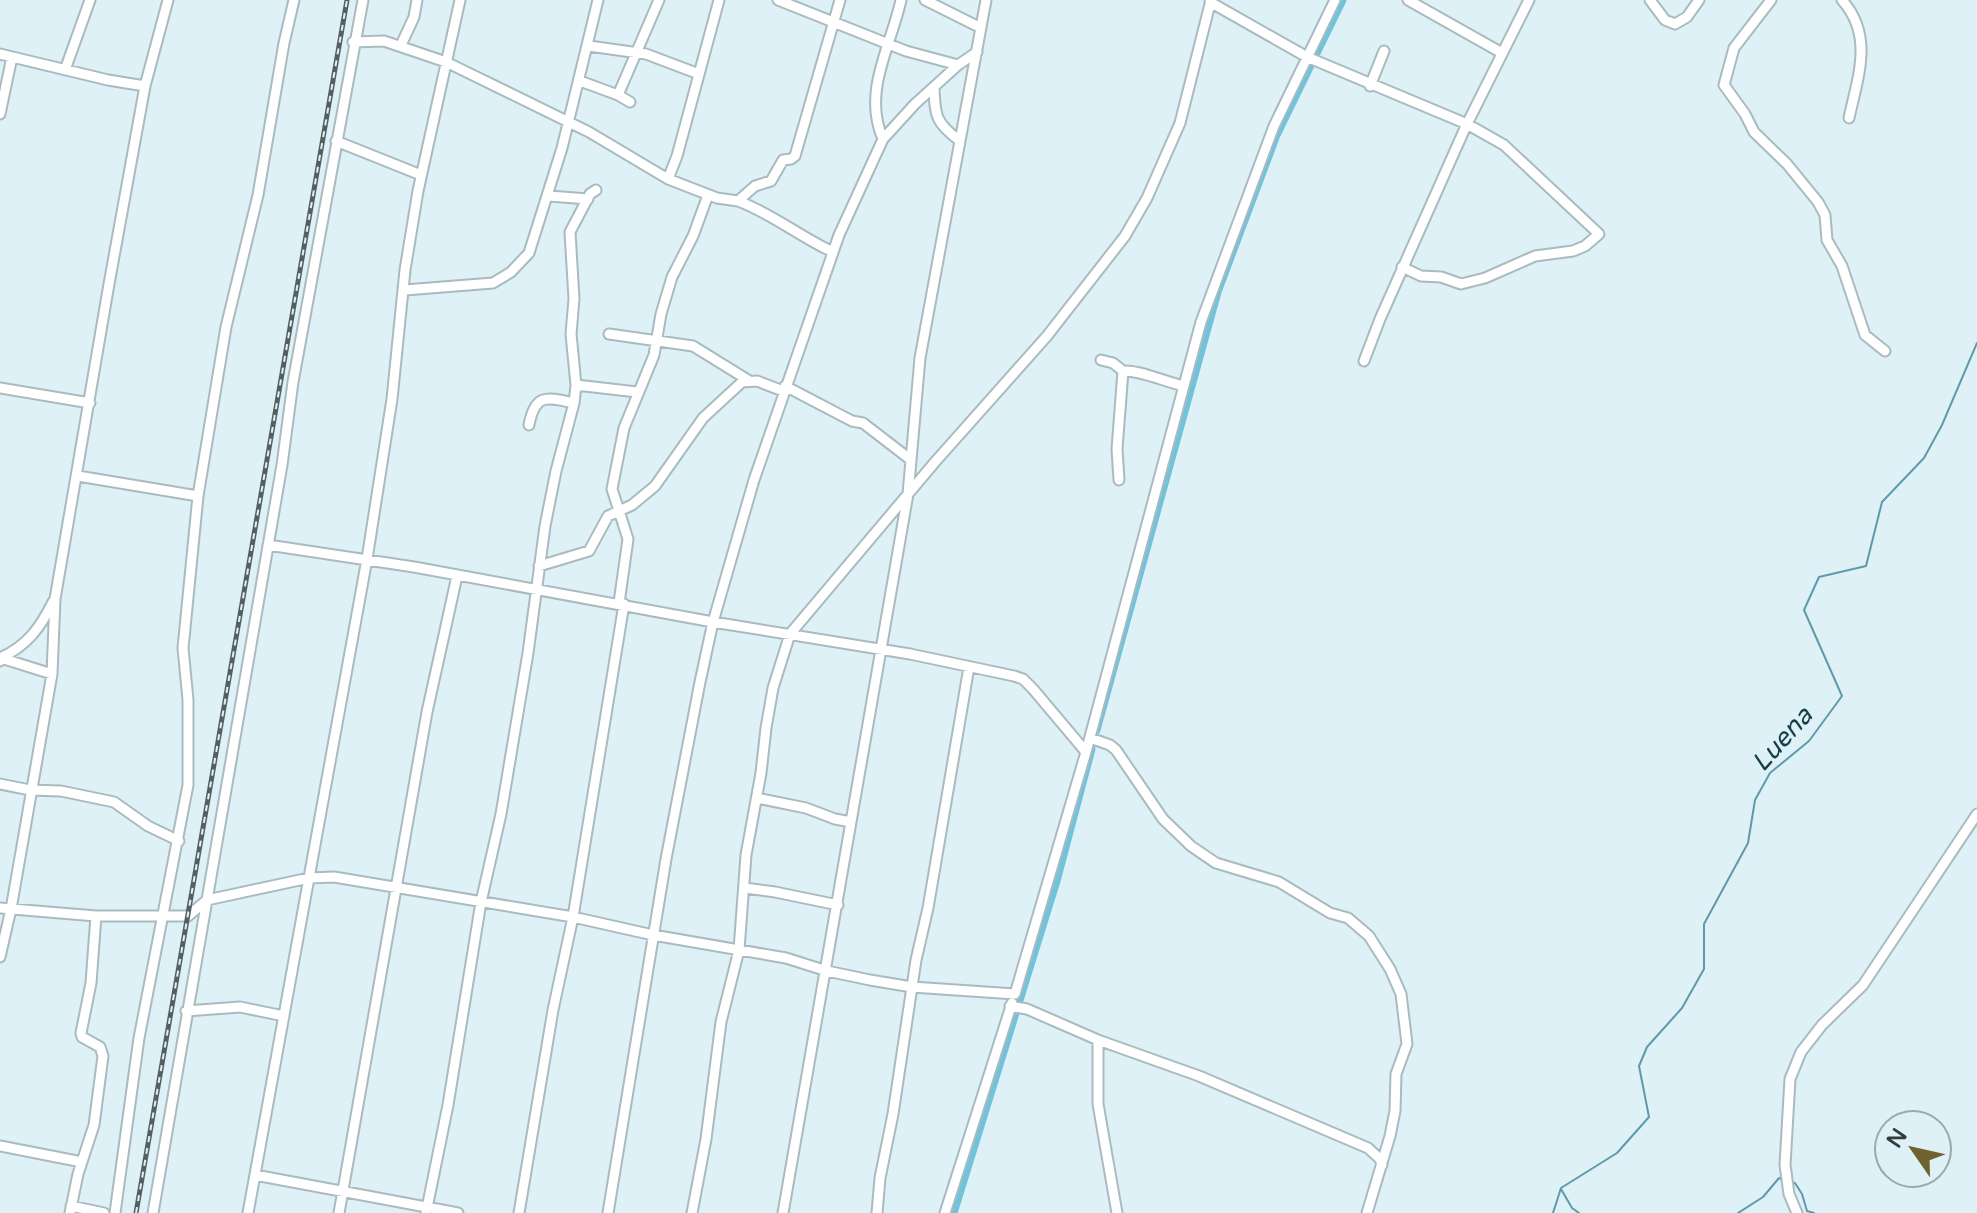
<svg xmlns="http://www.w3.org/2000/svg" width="1977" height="1213" viewBox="0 0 1977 1213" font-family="'Varela Round',sans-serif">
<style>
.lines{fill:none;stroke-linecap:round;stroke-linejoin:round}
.stream{stroke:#5f9aac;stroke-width:2}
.canal{stroke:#71c3db;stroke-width:9}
.minor-casing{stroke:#a9bbc0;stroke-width:13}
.minor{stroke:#fff;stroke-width:9}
.rail-casing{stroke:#555f62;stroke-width:5}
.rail{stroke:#def1f7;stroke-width:2;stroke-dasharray:6;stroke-linecap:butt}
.labels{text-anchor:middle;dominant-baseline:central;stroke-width:8;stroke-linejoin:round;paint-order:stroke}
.water-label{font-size:26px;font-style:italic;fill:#173d48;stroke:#def1f7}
</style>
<rect width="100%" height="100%" fill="#def1f7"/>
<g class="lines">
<path class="stream" d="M1790,1182L1795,1183L1802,1194L1807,1211L1814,1213
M1561,1189L1572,1208L1579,1213
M1553,1213L1561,1188L1617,1153L1649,1117L1639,1066L1647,1047L1682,1008L1704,969V924L1748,843L1755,800L1770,773L1809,741L1842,696L1804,610L1819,577L1866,566L1882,502L1924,458L1942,425L1977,343
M1738,1213L1763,1197L1779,1178L1784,1180"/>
<path class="canal" d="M1096,730L1217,292L1276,135L1342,0
M953,1213L1056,881L1091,749"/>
<g class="minor-casing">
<path id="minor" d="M778,0L906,51L958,65
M925,0L981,28
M1408,0L1502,53
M1650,0L1665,20L1675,24L1687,17L1699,0
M1771,0L1734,48L1724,85L1745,114L1754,132L1787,164L1818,202L1825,215L1827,240L1842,266L1865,335L1885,351
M1842,0C1874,36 1858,76 1849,118
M1210,2L1307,57L1467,124L1504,145L1599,234L1585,246L1573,251L1535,256L1485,278L1461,284L1441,277L1421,276L1402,267
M353,42L384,41L446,62L589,132L668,179L717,198L738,201L755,186L771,181L783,160L791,159L795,156L840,0
M401,45L414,17L417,0
M589,46L646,54L699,74
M0,54L108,80L145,86
M65,70L90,0
M580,81L618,95L630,102
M1370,86L1384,51
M934,88C935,117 936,123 960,141
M618,95L659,0
M0,114L12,57
M883,139C862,92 891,46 901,0
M336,141L421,175
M668,179L677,156L719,0
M549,196L588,199
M738,201C773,214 800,237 833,252
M405,290L493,283L511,272L529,253L562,148L598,0
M609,334L693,346L748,380
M1101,360L1113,363L1123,371C1141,370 1165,382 1184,386
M1364,361L1380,319L1466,126L1529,0
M576,385L637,392
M785,386L852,421L863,423L911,460
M0,388L90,403
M529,425C535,393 547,397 574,403
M78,476L198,496
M1119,480L1117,449L1123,371
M268,545L414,567L713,622L910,654L1014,676L1023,679L1033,689L1086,752
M539,566L589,551L608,516L632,505L655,486L703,418L742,382L757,381L783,391
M619,603L628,539L612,489L624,428L654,355L661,314L672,277L693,236L708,195
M0,658C27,646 40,628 53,602
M0,661L1,658L52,674
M1090,738L1110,745L1116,750L1163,819L1191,846L1216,863L1279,882L1330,913L1348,918L1369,936L1390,969L1401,994L1407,1044L1396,1074L1395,1111L1390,1136L1367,1213
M0,784L30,790L61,791L114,802L148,826L179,841
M757,798L806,808L835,819L851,822
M745,888L775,892L838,905
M0,908L96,916H188L207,900L309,878L334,877L573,917L653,935L786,958L827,971L870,980L912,987L1015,994L1086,752L1201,322L1274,126L1335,0
M0,957L11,909L52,674L55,599L109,284L145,86L168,0
M1010,1006L1027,1009L1098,1040L1199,1076L1368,1148L1380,1159L1382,1165
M186,1011L240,1007L284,1016
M1098,1040V1104L1117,1213
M0,1146L82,1162
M255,1175L458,1213
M71,1206L104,1213
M70,1213L78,1174L94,1125L103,1056L100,1047L82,1037L81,1033L91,983L96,916
M115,1213L139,1038L188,785V700L183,648L198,496L226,327L258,195L284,43L294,0
M153,1213L282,465L293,382L363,0
M248,1213L367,559L392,399L405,270L418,191L460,0
M339,1213L427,712L457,576
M426,1213L448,1105L481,902L501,814L528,653L545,526L556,471L574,403L576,385L571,334L574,299L570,232L590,194L596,190
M519,1213L553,1010L573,917L624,604
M608,1213L666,859L700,682L713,622L754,480L839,235L883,139L915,104L958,65L977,52
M692,1213L706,1139L721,1022L739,950L746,855L761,773L766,728L773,688L790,634L935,462L1047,336L1125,236L1147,198L1180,123L1211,0
M783,1213L908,494L920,358L986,0
M877,1213L880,1178L893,1114L916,960L928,908L969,667
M945,1213L1012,1003
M1797,1213L1789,1194L1785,1165L1790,1079L1801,1052L1822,1025L1863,985L1977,814"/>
</g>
<use href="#minor" class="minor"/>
<g class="rail-casing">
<path id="rail" d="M136,1213L347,0"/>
</g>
<use href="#rail" class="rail"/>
</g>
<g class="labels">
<g class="water-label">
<text transform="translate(1782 739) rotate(-48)">Luena</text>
</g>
</g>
<g transform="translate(1913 1149) rotate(304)"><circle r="38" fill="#def1f7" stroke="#9aa9ad" stroke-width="2"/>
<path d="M0-6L14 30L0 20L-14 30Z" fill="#70622f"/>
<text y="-12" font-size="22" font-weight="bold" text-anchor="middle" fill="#343c3e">N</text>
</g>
</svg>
